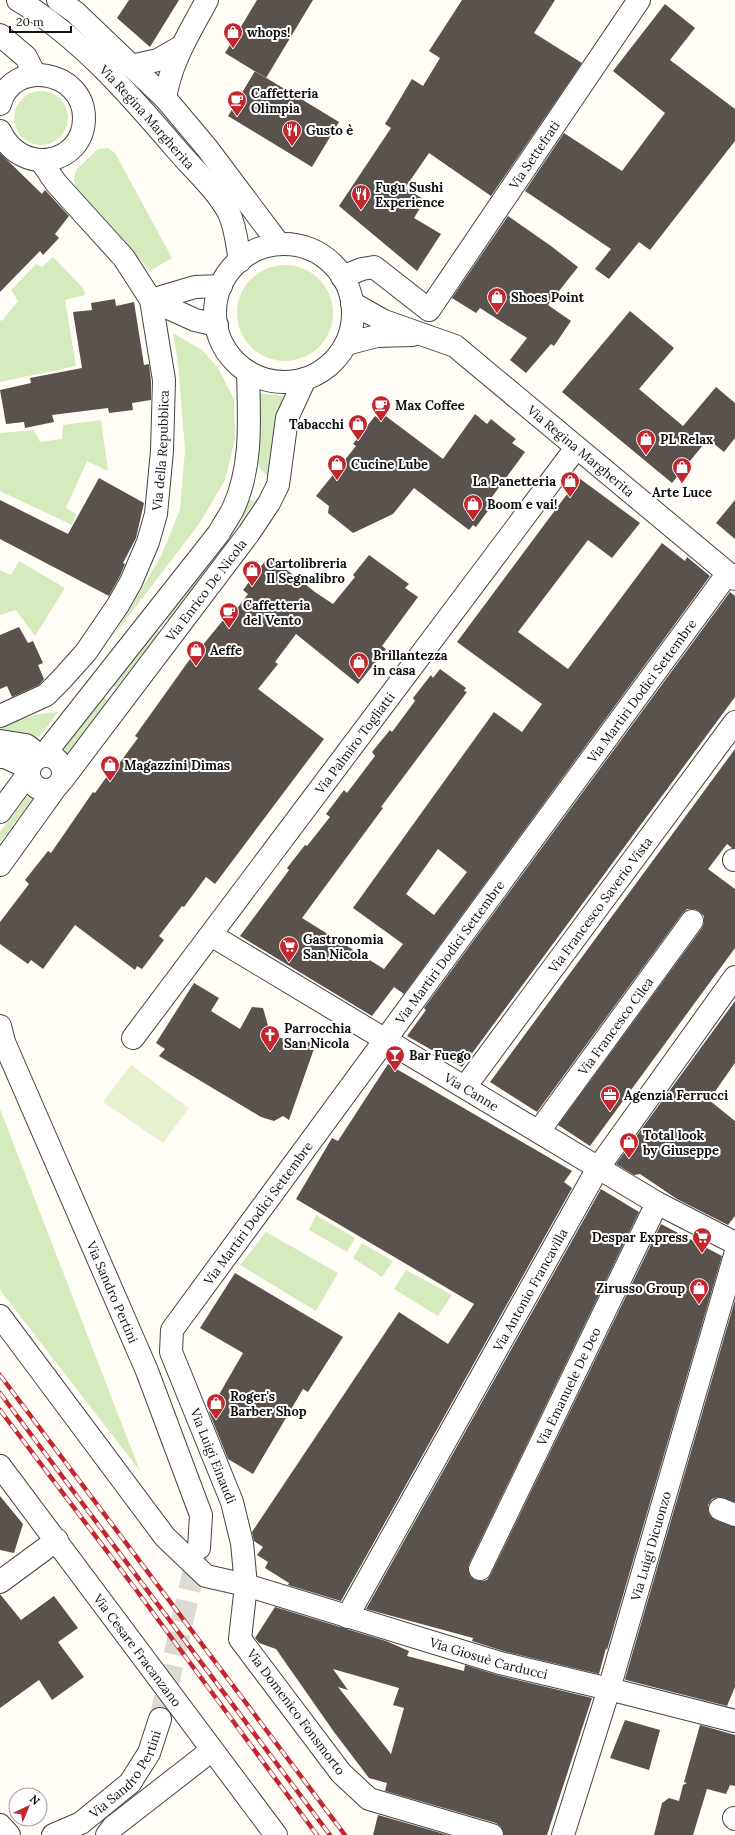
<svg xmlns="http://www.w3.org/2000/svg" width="735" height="1835" viewBox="0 0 735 1835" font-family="Lora,serif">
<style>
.green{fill:#d5ebbd}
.pitch{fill:#e6f2cf}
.building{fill:#5a524d;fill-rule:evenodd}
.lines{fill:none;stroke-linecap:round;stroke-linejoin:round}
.minor-tunnel{stroke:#dbdad3;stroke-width:22;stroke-dasharray:22 11;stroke-linecap:butt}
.minor-casing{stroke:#444;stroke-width:24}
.minor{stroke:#fff;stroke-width:22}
.rail-casing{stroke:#c4262e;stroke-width:4.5}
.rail{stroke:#fff;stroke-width:3;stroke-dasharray:9;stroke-linecap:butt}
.labels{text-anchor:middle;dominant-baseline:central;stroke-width:4;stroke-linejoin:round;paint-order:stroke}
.poi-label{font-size:13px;font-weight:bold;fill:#111;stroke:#fff;text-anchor:start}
.street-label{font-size:13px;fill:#111;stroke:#fff}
</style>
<rect width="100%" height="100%" fill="#fffdf5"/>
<path class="green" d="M14 118a27 27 0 1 1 54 0a27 27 0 1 1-54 0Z
M108,148L115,153L172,258L150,271L75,186L74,179L76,170L98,149Z
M53,257L83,288L85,295L65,300L76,366L0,382V320L2,321L18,301L11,290L36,264L42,267Z
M237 313a48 48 0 1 1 96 0a48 48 0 1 1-96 0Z
M173,333L202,350L218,368L234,399L235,439L225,480L199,524L112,638L161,556L180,510L185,450L178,363Z
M259,393L283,396L267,476L259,467L255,452Z
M101,420L108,471L87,461L66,508L76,514L72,525L0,491V433L34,430L40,442L62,439L63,425Z
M245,499L255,501L240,524L169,621L164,617Z
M19,561L65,588L35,636L16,610L0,615V570L11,575Z
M155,628L160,632L116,688L111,685Z
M103,697L108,700L64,757L60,754Z
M58,712L37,740L0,734V729C21,718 34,714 58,712Z
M30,793L35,796L0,842V832Z
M0,1109L140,1471L0,1290Z
M316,1215L355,1238L347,1252L309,1230Z
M266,1232L338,1273L316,1311L240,1265Z
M362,1243L393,1261L382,1277L353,1258Z
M406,1270L452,1295L438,1316L394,1289Z"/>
<path class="pitch" d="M131,1065L189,1108L163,1143L103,1102Z"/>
<path class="building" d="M129,0H179L150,47L117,18Z
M257,0H313L266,78L225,53Z
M462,0H555L534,33L582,63L491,196L429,153L405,188L425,200L414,218L441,234L417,271L339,206L391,128L385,124L412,79L423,86L440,58L429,51Z
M665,4L695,28L670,60L735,109V141L650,250L639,242L609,279L595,269L611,249L525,191L564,133L622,171L665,113L613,71Z
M255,71L339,122L312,167L228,116Z
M0,153L42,194L45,190L69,216L55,234L59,238L43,255L40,251L0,292Z
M508,216L551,246L578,267L548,305L571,321L554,346L551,344L526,373L510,360L527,338L480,308L476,313L452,298Z
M115,299L116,306L134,302L144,365L149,364L151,381V400L132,403L133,410L109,413L108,408L52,415L54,422L25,428L24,422L6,424L0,390L31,383L30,378L82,368L73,312L92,310L91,303Z
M630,311L674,348L639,389L683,426L716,387L735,403V438L724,452L708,439L672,483L562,392Z
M383,414L443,459L475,414L487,424L491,419L502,428L516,439L512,443L525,452L489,501L493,504L476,527L473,525L469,530L414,488L393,514L353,533L328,513L329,506L316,496L356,446L353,444L375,416L379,419Z
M99,478L144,503L136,538L123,563L125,564L120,576L109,596L0,539V500L68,534Z
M579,478L640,523L612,558L588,540L518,632L568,669L662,543L685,561L687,557L710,576L404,994L394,987L372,1016L240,936L289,870L287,868L305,845L307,846L330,817L326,814L344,790L347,793L375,756L372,752L390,730L392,732L415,701L413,698L431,675L433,678L440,669L466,688L464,691L467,692L381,807L383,808L302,918L384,969L403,944L353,908L494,712L522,732L542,704L457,642ZM438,849L467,872L434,915L406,894Z
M735,500V539L716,523Z
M369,555L409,584L405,588L418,597L382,646L386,649L358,684L296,634L275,662L278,664L258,689L324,739L215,884L206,877L184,907L182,906L159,936L164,940L142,969L137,966L135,970L75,925L43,969L31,960L28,964L0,944V922L29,884L25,880L48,851L51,853L93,792L95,793L113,768L115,769L138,738L135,736L200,645L202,646L224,619L227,622L248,594L243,590L269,556L315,592L333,604L355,577L353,575Z
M730,592L735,596V697L462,1067L407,1036L426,1010L424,1008Z
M19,627L28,643L33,641L43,663L38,665L44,679L39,685L12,697L7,686L0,689V635Z
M735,749V848H732L727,844L708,869L735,889V948L590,1146L558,1125L702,928L704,923V916L699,911L694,909H687L682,914L537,1112L490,1082Z
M194,983L219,998L211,1011L240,1029L252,1007L263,1008L269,1029H277L280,1038L316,1043L289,1120L283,1116L274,1121L261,1117L159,1056L165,1049L156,1043Z
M735,1001V1063L709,1100L735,1121V1216L728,1225L677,1199L640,1174L634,1175L616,1164Z
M388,1064L572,1171L564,1182L572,1188L341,1601L288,1585L289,1583L265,1568L268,1562L257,1555L263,1547L254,1541L252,1532L399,1312L448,1344L474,1304L296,1199L332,1138L338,1141Z
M601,1189L639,1212L469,1564L468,1570L470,1576L475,1580L481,1581L487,1580L491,1574L661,1224L722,1256L607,1650L606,1648L599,1674L503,1651L472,1641L473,1638L366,1609Z
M235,1273L343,1337L308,1392L303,1389L253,1474L228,1459L209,1412L243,1353L200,1328Z
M735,1300V1502L718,1497L712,1499L708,1505V1510L710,1516L715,1520L735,1527V1687L727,1706L626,1680L625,1679Z
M0,1496L23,1524L14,1553L0,1550Z
M0,1594L21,1620L54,1596L78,1628L58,1642L84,1677L52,1700L39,1680L0,1708Z
M275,1607L386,1641L409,1651L407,1656L464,1671L465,1665L497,1675L592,1698L547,1835H504L501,1827L496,1823L385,1791L387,1783L369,1778L334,1732L276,1649L259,1643L255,1638ZM333,1669L399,1688L393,1705L404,1708L391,1754L338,1687L348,1690Z
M625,1720L660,1730L649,1770L610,1758Z
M700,1725L735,1735V1786L730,1785L726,1794L707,1789L693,1835H654L662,1803L669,1798L679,1801L683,1785L687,1783L684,1782Z
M378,1815L448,1835H373Z"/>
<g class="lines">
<path class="minor-tunnel" d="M160,1719L199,1548"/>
<g class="minor-casing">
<g id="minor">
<path id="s1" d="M18,0C81,38 130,95 177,150C195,171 216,189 229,213C236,228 237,245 240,261"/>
<path d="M58,0L75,12L165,98L207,148L279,244"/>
<path d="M0,35L26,57L35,75"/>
<path d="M131,66L158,60L182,46"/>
<path d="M165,98C171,61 190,32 207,0"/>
<path d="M0,104C12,58 84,70 84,118C84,165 21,177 0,131"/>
<circle cx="284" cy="313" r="69"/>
<path id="s2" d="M342,277L362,269L374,267L429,310L639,0"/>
<path d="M151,300L195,287L221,286"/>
<path d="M151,300L195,320L217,325"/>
<path id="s3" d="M352,303L384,321L455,346L735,579"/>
<path d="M346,344L377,336L412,335"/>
<path id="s4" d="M0,716L46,695L61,680L86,652L118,605L131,582L148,542L156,514L162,451L164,380L151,300L124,258L56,183L41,161"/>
<path d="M0,741L26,745L41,756"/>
<circle cx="46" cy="773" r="17"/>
<path d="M43,756L219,533C223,525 229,517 233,509C253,466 249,418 248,372"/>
<path d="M0,757H5L29,768"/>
<path id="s5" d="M63,779L249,533L269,503L278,485L287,418L305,379"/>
<path d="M0,812L28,774"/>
<path d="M734,860H735"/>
<path d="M0,865L56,787"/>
<path id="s6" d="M211,935L617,1179L657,1203L735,1243"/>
<path id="s7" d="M0,1026L4,1042L147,1371L201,1515L199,1548"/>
<path id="s8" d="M133,1038L576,448"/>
<path id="s9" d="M465,1087L735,722"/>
<path id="s10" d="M539,1131L692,921"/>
<path id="s11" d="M0,1316L165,1537L206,1576L246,1585L500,1663L609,1689L735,1721"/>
<path id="s12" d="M0,1466L276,1835"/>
<path d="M720,1509L735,1515"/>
<path id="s13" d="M480,1569L657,1203"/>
<path d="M0,1582L57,1540"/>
<path id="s14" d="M347,1617L598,1168L735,977"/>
<path d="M734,1818L735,1819"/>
<path d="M0,1825L9,1835"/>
<path id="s15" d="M53,1835L81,1823L130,1783L149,1753L160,1719"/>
<path d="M107,1835L113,1827L212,1750"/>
<path id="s16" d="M492,1835L369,1799L341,1773L240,1639L246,1585L242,1543L232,1502L171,1352L172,1330L728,573"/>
<path id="s17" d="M563,1835L609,1689L735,1255"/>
</g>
</g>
<use href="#minor" class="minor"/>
<g class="rail-casing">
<path id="rail" d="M0,1375L345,1835
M0,1393L330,1835
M0,1410L134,1587L317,1835"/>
</g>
<use href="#rail" class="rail"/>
</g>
<defs>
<g id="shop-pin" transform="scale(1)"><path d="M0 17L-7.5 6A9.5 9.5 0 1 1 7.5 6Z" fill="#c4262e" stroke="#fff"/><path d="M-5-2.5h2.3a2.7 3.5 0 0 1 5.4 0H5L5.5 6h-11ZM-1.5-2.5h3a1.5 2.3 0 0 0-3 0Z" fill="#fff"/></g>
<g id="cafe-pin" transform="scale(1)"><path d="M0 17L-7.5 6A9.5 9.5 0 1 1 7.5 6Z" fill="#c4262e" stroke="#fff"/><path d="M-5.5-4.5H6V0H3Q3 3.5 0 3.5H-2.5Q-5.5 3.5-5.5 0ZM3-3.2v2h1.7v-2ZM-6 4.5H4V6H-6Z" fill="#fff"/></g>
<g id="restaurant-pin" transform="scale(1)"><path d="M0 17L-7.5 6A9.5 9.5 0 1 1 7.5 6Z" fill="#c4262e" stroke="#fff"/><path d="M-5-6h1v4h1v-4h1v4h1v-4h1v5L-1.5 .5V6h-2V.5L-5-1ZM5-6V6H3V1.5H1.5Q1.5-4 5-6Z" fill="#fff"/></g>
<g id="supermarket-pin" transform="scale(1)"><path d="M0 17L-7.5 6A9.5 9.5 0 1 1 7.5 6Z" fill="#c4262e" stroke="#fff"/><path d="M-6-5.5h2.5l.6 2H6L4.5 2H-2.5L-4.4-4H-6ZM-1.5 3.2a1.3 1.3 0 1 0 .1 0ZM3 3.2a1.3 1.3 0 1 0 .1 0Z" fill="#fff"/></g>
<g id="church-pin" transform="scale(1)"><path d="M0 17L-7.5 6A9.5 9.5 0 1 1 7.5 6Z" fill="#c4262e" stroke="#fff"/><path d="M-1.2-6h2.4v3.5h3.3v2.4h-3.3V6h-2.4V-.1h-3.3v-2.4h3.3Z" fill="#fff"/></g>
<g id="bar-pin" transform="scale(1)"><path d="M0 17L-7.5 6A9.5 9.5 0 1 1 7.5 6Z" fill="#c4262e" stroke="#fff"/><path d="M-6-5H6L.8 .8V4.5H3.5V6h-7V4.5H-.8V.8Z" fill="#fff"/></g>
<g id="office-pin" transform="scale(1)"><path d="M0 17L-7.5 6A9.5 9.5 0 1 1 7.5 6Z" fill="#c4262e" stroke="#fff"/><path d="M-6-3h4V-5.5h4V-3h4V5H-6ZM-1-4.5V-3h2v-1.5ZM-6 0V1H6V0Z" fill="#fff"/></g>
</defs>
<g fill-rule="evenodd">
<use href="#shop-pin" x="233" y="32"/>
<use href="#cafe-pin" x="237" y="100"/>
<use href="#restaurant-pin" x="292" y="130"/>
<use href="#restaurant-pin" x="361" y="194"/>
<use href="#shop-pin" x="497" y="297"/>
<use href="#cafe-pin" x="381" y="405"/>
<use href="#shop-pin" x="358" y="424"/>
<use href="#shop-pin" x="646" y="439"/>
<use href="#shop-pin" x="337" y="464"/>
<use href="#shop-pin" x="682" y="467"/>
<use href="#shop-pin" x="570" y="481"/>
<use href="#shop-pin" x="473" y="504"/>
<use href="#shop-pin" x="252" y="570"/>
<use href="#cafe-pin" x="229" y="612"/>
<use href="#shop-pin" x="196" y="650"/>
<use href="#shop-pin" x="359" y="662"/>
<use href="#shop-pin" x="110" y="765"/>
<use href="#supermarket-pin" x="289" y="946"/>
<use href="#church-pin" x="270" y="1035"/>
<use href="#bar-pin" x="395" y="1055"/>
<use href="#office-pin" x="610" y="1095"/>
<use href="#shop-pin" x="629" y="1142"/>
<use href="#supermarket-pin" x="702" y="1237"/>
<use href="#shop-pin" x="699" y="1288"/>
<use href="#shop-pin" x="216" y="1403"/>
</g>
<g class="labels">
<g class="poi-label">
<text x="247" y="32">whops!</text>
<text x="251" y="93">Caffetteria<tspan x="251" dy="15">Olimpia</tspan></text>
<text x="306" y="130">Gusto è</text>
<text x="375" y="187">Fugu Sushi<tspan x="375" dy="15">Experience</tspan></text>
<text x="511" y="297">Shoes Point</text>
<text x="395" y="405">Max Coffee</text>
<text x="344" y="424" text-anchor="end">Tabacchi</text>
<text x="660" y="439">PL Relax</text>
<text x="351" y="464">Cucine Lube</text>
<text x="556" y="481" text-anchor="end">La Panetteria</text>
<text x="682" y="492" text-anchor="middle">Arte Luce</text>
<text x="487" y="504">Boom e vai!</text>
<text x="266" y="563">Cartolibreria<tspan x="266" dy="15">Il Segnalibro</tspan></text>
<text x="243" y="605">Caffetteria<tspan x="243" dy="15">del Vento</tspan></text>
<text x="210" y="650">Aeffe</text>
<text x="373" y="655">Brillantezza<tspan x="373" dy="15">in casa</tspan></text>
<text x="124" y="765">Magazzini Dimas</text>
<text x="303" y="939">Gastronomia<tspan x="303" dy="15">San Nicola</tspan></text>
<text x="284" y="1028">Parrocchia<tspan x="284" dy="15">San Nicola</tspan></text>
<text x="409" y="1055">Bar Fuego</text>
<text x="624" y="1095">Agenzia Ferrucci</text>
<text x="643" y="1135">Total look<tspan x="643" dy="15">by Giuseppe</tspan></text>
<text x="688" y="1237" text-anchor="end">Despar Express</text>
<text x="685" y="1288" text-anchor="end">Zirusso Group</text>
<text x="230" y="1396">Roger's<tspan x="230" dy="15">Barber Shop</tspan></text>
</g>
<g class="street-label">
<text stroke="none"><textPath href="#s1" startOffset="175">Via Regina Margherita</textPath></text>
<text stroke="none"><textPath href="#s2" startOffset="291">Via Settefrati</textPath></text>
<text stroke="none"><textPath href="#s4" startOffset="329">Via della Repubblica</textPath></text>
<text stroke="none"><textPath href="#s3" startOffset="276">Via Regina Margherita</textPath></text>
<text stroke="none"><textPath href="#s5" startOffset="237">Via Enrico De Nicola</textPath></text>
<text stroke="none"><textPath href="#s16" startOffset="1450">Via Martiri Dodici Settembre</textPath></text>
<text stroke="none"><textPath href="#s8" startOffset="369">Via Palmiro Togliatti</textPath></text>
<text stroke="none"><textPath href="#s9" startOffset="227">Via Francesco Saverio Vista</textPath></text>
<text stroke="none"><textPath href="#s16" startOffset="1126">Via Martiri Dodici Settembre</textPath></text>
<text stroke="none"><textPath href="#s10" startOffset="130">Via Francesco Cilea</textPath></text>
<text stroke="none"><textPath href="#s6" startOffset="304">Via Canne</textPath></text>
<text stroke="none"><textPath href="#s16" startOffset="802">Via Martiri Dodici Settembre</textPath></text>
<text stroke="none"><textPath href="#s14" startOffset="375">Via Antonio Francavilla</textPath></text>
<text stroke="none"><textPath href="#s7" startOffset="289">Via Sandro Pertini</textPath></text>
<text stroke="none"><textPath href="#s13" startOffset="203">Via Emanuele De Deo</textPath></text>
<text transform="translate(213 1456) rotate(68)">Via Luigi Einaudi</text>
<text stroke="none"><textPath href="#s17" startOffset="302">Via Luigi Dicuonzo</textPath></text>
<text stroke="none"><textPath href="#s12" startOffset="230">Via Cesare Fracanzano</textPath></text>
<text stroke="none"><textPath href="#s11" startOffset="627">Via Giosuè Carducci</textPath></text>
<text transform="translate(296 1712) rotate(53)">Via Domenico Fonsmorto</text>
<text stroke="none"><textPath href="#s15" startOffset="98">Via Sandro Pertini</textPath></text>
</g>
</g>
<g transform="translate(28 1807) rotate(44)"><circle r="19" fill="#ffffff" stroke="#a0a0a0"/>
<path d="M0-3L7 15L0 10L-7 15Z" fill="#c4262e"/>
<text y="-6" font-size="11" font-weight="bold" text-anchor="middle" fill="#111111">N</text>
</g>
<path d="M10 26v6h61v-6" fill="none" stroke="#111111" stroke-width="2"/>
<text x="16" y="26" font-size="12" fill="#111111" stroke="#ffffff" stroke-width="3" paint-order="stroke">20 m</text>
</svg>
